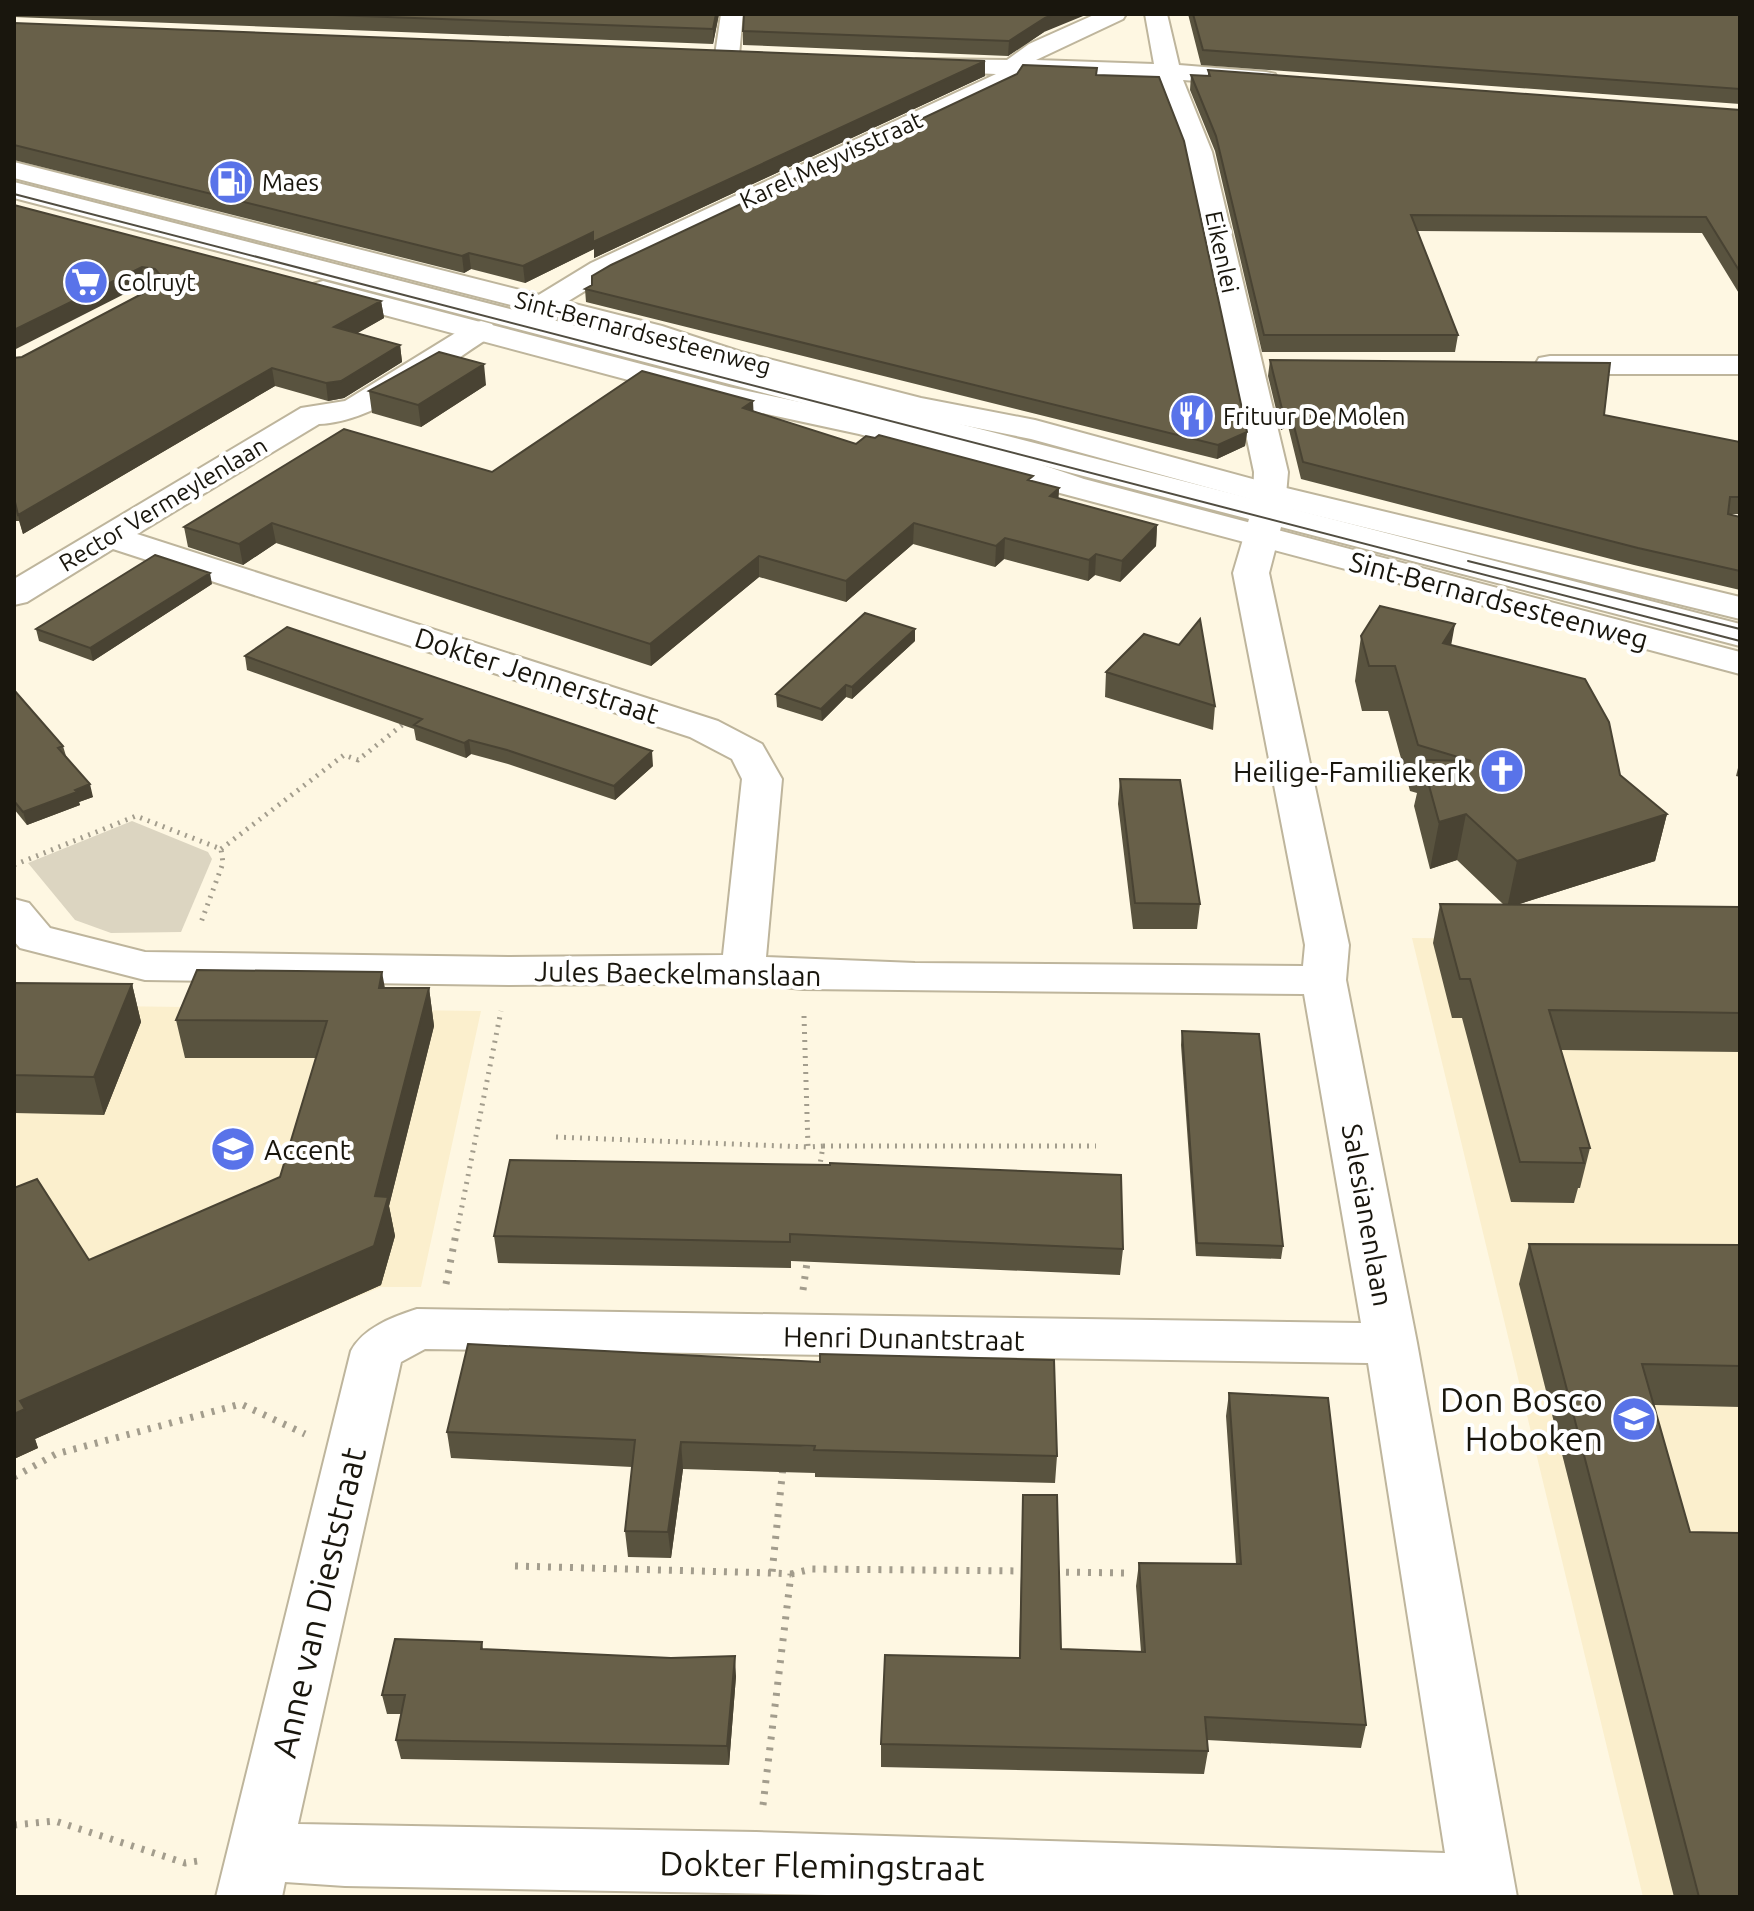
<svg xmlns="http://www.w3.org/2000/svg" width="1754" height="1911" viewBox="0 0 1754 1911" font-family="Ubuntu,sans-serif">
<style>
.built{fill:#fbefcd}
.green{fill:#dcd5c1}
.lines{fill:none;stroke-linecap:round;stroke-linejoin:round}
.minor-casing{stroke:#beb59c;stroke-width:4}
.major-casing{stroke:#beb59c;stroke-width:4}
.path-far1{stroke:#a39d8d;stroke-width:5;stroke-dasharray:2 6;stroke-linecap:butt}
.path{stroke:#a39d8d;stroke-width:7;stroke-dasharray:3 8;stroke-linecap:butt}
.minor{fill:#fff;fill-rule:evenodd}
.major{fill:#fff;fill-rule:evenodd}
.tram{stroke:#514d41;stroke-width:2}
.wall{fill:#59533f}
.shaded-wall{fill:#494333}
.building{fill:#686049;stroke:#494333;stroke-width:2}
.labels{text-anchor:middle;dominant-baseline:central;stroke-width:8;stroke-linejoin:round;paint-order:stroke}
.far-street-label{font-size:24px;fill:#19160d;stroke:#fff}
.far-poi-label{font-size:24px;fill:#19160d;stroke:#fff;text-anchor:start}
.street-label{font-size:28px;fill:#19160d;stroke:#fff}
.poi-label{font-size:28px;fill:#19160d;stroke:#fff;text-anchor:end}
.near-poi-label{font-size:34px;fill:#19160d;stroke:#fff;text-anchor:end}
.near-street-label{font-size:34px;fill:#19160d;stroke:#fff}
</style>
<rect width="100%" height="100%" fill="#fef7e2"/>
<path class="built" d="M1412,938L1740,941V1897H1643Z
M37,1005L481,1011L421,1287H381L349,1300L33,1439L38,1448L14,1459V1007Z"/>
<path class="green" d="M132,821L208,852L212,859L181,932L111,933L75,920L28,863Z"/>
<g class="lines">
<g class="minor-casing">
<path id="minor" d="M721,14H743L739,55L735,60H719L715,55Z
M1096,14H1126L1123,19L1036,60L1154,64L1145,14H1167L1179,65L1266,72L1275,74L1278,79L1275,84L1266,86L1183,80L1212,152L1288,472L1285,507L1740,624V646L1281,527L1269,573L1349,945L1346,980L1417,1343L1517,1897H931L345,1886L285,1882L282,1897H216L351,1351C363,1328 392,1317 417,1309L1361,1323L1304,994L803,989L743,983L509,985L145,980L20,948L14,941V899L29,903L50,928L145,952L509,957L723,955L742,779L732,759L690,737L113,549L27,602L14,605V579L301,408L345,401L470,324L481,321L492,324L496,330L492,336C442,367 377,422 319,424L137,534L718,721L762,744L782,779L766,957L915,963L1303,966L1305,945L1233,573L1249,519L14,198V182L1253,499L1254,472L1186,152L1159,79L1020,74L1015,83L611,275L552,311L542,314L532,311L527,305L532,299L591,263L996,74L924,71L916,69L912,64L916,59L1007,60L1029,44ZM425,1349L1368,1363L1445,1853L756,1832L298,1824L401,1362Z
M1550,356H1740V374H1550L1539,372L1535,365L1539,358Z"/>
</g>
<g class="major-casing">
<path id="major" d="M14,162L662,326L741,352L921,398L1035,420L1282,487L1740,597V619L1261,502L1031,439L908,414L719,364L640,338L14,178Z
M323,281L729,387L875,418L1016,456L1084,479L1740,652V674L1060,493L992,470L859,434L715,403L313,296L308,290L313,284Z"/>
</g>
<path class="path-far1" d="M221,849L344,755L358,760L406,722
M14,865L136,816L221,849L223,863L200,925
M804,1016L808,1147L823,1146L819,1171
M556,1137L808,1147
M823,1146H1096
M457,1231L501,1011"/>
<path class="path" d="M446,1284L457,1229
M803,1290L808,1256
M14,1477L56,1454L241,1404L305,1434
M515,1566L772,1573
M1055,1572L1126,1573
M791,1574L812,1569L1025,1571
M763,1805L791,1574L772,1573L783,1467
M14,1825L55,1821L185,1863L198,1861"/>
<use href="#minor" class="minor"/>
<use href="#major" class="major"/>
<path class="tram" d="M14,194L1740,641
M1468,561L1740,629"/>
</g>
<path class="wall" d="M14,14H719L713,44L14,17Z
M1188,14H1740V104L1201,65Z
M14,23L985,76L594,258V249L525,283L471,269L464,273L14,160Z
M743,31L1044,32L1008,56L743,45Z
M1208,70L1740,110V295L1702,233L1417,231L1458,335L1455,352H1262L1215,151L1190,90L1191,75H1208Z
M1097,75L1247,432L1245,446L1217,459L586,302L585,289Z
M14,205L381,301L384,318L357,333L400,345L402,362L344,398L328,401L275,386L23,534L19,521H14V358L22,357L156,286L146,283Z
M1270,360L1604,415L1740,442V511L1739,514H1729L1740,517V590L1634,565L1301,479L1288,426L1281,430L1268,376Z
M486,385L421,427L372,413L369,391Z
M753,401V411L856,444L1059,488L1058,498L1157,525L1156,546L1120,582L1095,575L1088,581L1004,559L995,567L913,544L846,602L759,577L651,666L276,543L243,565L188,547L184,527L492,472Z
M212,584L93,661L39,641L36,629Z
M1361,636L1451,645L1620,775L1667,814L1655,861L1516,905L1740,907V1052L1560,1050L1590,1148L1580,1188H1578L1574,1203L1511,1202L1462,1018H1452L1433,943L1440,904L1504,905L1457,860L1430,869L1414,806L1417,793L1410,791L1388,711H1362L1355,681Z
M915,641L852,699L846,697L822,721L777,707L776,694Z
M245,656L653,766L615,800L508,764L471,754L466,758L416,740L414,729L247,670Z
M1106,672L1215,706L1213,730L1105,697Z
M14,690L63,746L66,756L93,797L79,802L80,805L27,825L14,809Z
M1740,760V777L1736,776Z
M1120,779L1200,904L1197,929H1133L1118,804Z
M14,983L132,984L141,1022L104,1115L14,1113Z
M385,988H429L434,1026L389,1206L395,1236L381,1285L35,1439L38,1448L14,1459L89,1260L280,1177L316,1058H185L176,1020Z
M1182,1031L1283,1246L1281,1259L1196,1256L1181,1045Z
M510,1160L1123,1249L1120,1275L791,1261V1268L498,1263L494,1236Z
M1529,1244L1740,1245V1407L1654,1405L1740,1897H1674L1519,1284Z
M1229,1393L1366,1725L1361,1748L1207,1740L1208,1751L1204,1774L881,1767V1744L1019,1658L1023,1495L1061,1649L1141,1652L1136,1586L1139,1563L1236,1564L1226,1416Z
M447,1432L1057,1456L1055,1483L815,1477V1473L683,1469L671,1558L628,1557L625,1531L632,1467L451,1458Z
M482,1642L483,1649L736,1676L729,1765L401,1759L396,1740L401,1714H387L382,1695Z"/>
<path class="shaded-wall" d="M716,14H719L713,44V29Z
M1055,14H1088L1044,32L1008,56L1009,41L1045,18Z
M985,61V76L594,258V249L525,283L523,266L593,232Z
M469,253L471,269L464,273L462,256Z
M142,267L146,283L14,350V330Z
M381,301L384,318L337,345L334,327Z
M400,345L402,362L344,398L328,401L326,383Z
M484,364L486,385L421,427L418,405Z
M272,368L275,386L23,534L18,515Z
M753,401L754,421L743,408Z
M1290,410L1288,426L1281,430L1283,413Z
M1247,432L1245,446L1217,459L1218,445Z
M1059,488L1058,508L1050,496Z
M272,523L276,543L243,565L239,544Z
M914,523L913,544L846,602V581Z
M1157,525L1156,546L1120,582L1122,561Z
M1005,538L1004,559L995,567L996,546Z
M1096,554L1095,575L1088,581L1089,560Z
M759,556V577L651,666L650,644Z
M210,573L212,584L93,661L90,648Z
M1455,624L1447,668L1443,643Z
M915,629V641L852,699V687Z
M846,685V697L822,721L821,709Z
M469,740L471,754L466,758L464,743Z
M652,751L653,766L615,800L614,786Z
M90,784L93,797L79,802L80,805L27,825L23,812Z
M1466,814L1457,860L1430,869L1439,822Z
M1667,814L1655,861L1507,908L1517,861Z
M382,972L389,1010L379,988Z
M132,984L141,1022L104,1115L94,1077Z
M429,988L434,1026L389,1206L395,1236L381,1285L35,1439L38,1448L14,1459V1414L20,1401L375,1196Z
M681,1442L683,1469L671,1558L668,1532Z
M735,1656L736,1676L729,1765L727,1746Z"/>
<path class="building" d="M306,14H716L713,29Z
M744,14H1055L1045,18L1009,41L743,31Z
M1193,14H1740V89L1203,50Z
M14,23L985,61L593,242V232L523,266L469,253L462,256L14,145Z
M1023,65L1097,68L1096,75L1159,77L1184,141L1247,432L1218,445L585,289L592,285V276L611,265L1017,74Z
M1208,70L1740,110V272L1706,217L1411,215L1458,335H1264L1216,136L1191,75L1210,76Z
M14,205L381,301L334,327L400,345L341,381L326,383L272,368L18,515L15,502H14V358L22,357L155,287L161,276L155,269L142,267L14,330Z
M439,352L484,364L418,405L369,391Z
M1270,360L1610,363L1604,415L1740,442V497H1730L1728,514L1740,517V571L1638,548L1303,462L1290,410L1283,413Z
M642,371L753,401L743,408L856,444L866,436L875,438L879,435L1033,476L1028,480L1059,488L1050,496L1157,525L1122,561L1096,554L1089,560L1005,538L996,546L914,523L846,581L759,556L650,644L272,523L239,544L184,527L344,429L492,472Z
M155,555L210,573L90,648L36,629Z
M1380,606L1455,624L1443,643L1585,679L1609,722L1620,775L1667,814L1517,861L1466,814L1439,822L1422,760L1471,761L1418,745L1395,666H1369L1361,636Z
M865,613L915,629L852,687L846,685L821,709L776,694Z
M1200,619L1215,706L1106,672L1144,634L1179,645Z
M287,627L652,751L614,786L507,750L469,740L464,743L414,725L422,719L245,656Z
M14,690L63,746L58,748L90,784L75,790L77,792L23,812L14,801Z
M1120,779L1180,780L1200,904L1135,903Z
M1440,904L1740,907V1013L1549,1010L1590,1148H1580L1584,1163L1520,1162L1470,979H1460Z
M197,970L382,972L379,988H429L375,1196L388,1197L374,1246L20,1401L25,1409L14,1414V1188L37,1179L89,1260L280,1177L327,1021L176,1020Z
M14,983L132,984L94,1077L14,1075Z
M1182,1031L1259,1034L1283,1246L1197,1243Z
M510,1160L830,1165V1163L1121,1175L1123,1249L790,1234V1242L494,1236Z
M1529,1244L1740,1245V1366L1642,1364L1690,1532L1739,1533L1740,1537V1897H1699Z
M468,1344L820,1362V1354L1054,1360L1057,1456L814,1450L815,1446L681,1442L668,1532L625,1531L635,1440L447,1432Z
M1229,1393L1328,1398L1366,1725L1205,1717L1208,1751L881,1744L885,1655L1020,1658L1023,1495H1057L1061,1649L1145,1652L1139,1563L1241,1564Z
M395,1639L482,1642L481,1649L671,1658L735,1656L727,1746L396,1740L405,1695H382Z"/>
<defs>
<g id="fuel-disc" transform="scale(2.3)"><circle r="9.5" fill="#5973e9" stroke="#fff"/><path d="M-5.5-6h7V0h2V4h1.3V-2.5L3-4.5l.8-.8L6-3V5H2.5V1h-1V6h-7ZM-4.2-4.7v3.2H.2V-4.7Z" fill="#fff"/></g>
<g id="supermarket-disc" transform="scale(2.3)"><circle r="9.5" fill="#5973e9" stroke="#fff"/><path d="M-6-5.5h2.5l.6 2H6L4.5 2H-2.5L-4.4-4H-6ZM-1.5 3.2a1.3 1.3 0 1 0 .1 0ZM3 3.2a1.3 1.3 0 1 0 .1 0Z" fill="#fff"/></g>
<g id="restaurant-disc" transform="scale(2.3)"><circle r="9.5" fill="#5973e9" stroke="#fff"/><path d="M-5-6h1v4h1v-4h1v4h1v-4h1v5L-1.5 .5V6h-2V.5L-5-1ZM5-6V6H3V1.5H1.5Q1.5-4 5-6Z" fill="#fff"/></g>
<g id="church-disc" transform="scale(2.3)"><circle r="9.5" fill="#5973e9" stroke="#fff"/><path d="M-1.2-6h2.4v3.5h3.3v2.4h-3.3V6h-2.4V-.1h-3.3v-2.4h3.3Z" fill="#fff"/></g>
<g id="school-disc" transform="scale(2.3)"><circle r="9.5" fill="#5973e9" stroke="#fff"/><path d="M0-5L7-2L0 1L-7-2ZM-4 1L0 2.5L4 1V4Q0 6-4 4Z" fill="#fff"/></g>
</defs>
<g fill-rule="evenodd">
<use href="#fuel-disc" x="231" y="182"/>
<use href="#supermarket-disc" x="86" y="282"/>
<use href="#restaurant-disc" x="1192" y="416"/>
<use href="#church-disc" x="1502" y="771"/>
<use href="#school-disc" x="233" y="1149"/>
<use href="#school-disc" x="1634" y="1419"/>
</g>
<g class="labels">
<g class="far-street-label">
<text transform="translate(831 160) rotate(-25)">Karel Meyvisstraat</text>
<text transform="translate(1222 252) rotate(78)">Eikenlei</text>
<text transform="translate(643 333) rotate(15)">Sint-Bernardsesteenweg</text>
<text transform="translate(163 504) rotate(-31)">Rector Vermeylenlaan</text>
</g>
<g class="far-poi-label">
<text x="262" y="182">Maes</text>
<text x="117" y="282">Colruyt</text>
<text x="1223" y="416">Frituur De Molen</text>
</g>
<g class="street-label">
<text transform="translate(1499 600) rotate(15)">Sint-Bernardsesteenweg</text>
<text transform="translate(537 675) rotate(18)">Dokter Jennerstraat</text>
<text transform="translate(678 973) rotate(1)">Jules Baeckelmanslaan</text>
<text transform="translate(1368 1215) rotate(80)">Salesianenlaan</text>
<text transform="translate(904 1338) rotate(1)">Henri Dunantstraat</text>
</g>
<g class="poi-label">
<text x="1471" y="771">Heilige-Familiekerk</text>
<text x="264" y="1149" text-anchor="start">Accent</text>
</g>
<g class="near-poi-label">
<text x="1603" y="1399">Don Bosco<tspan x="1603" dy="39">Hoboken</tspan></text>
</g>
<g class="near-street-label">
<text transform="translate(318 1602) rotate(-77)">Anne van Dieststraat</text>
<text transform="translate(822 1865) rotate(1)">Dokter Flemingstraat</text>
</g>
</g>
<rect width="1754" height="1911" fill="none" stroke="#19160d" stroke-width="32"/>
</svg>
